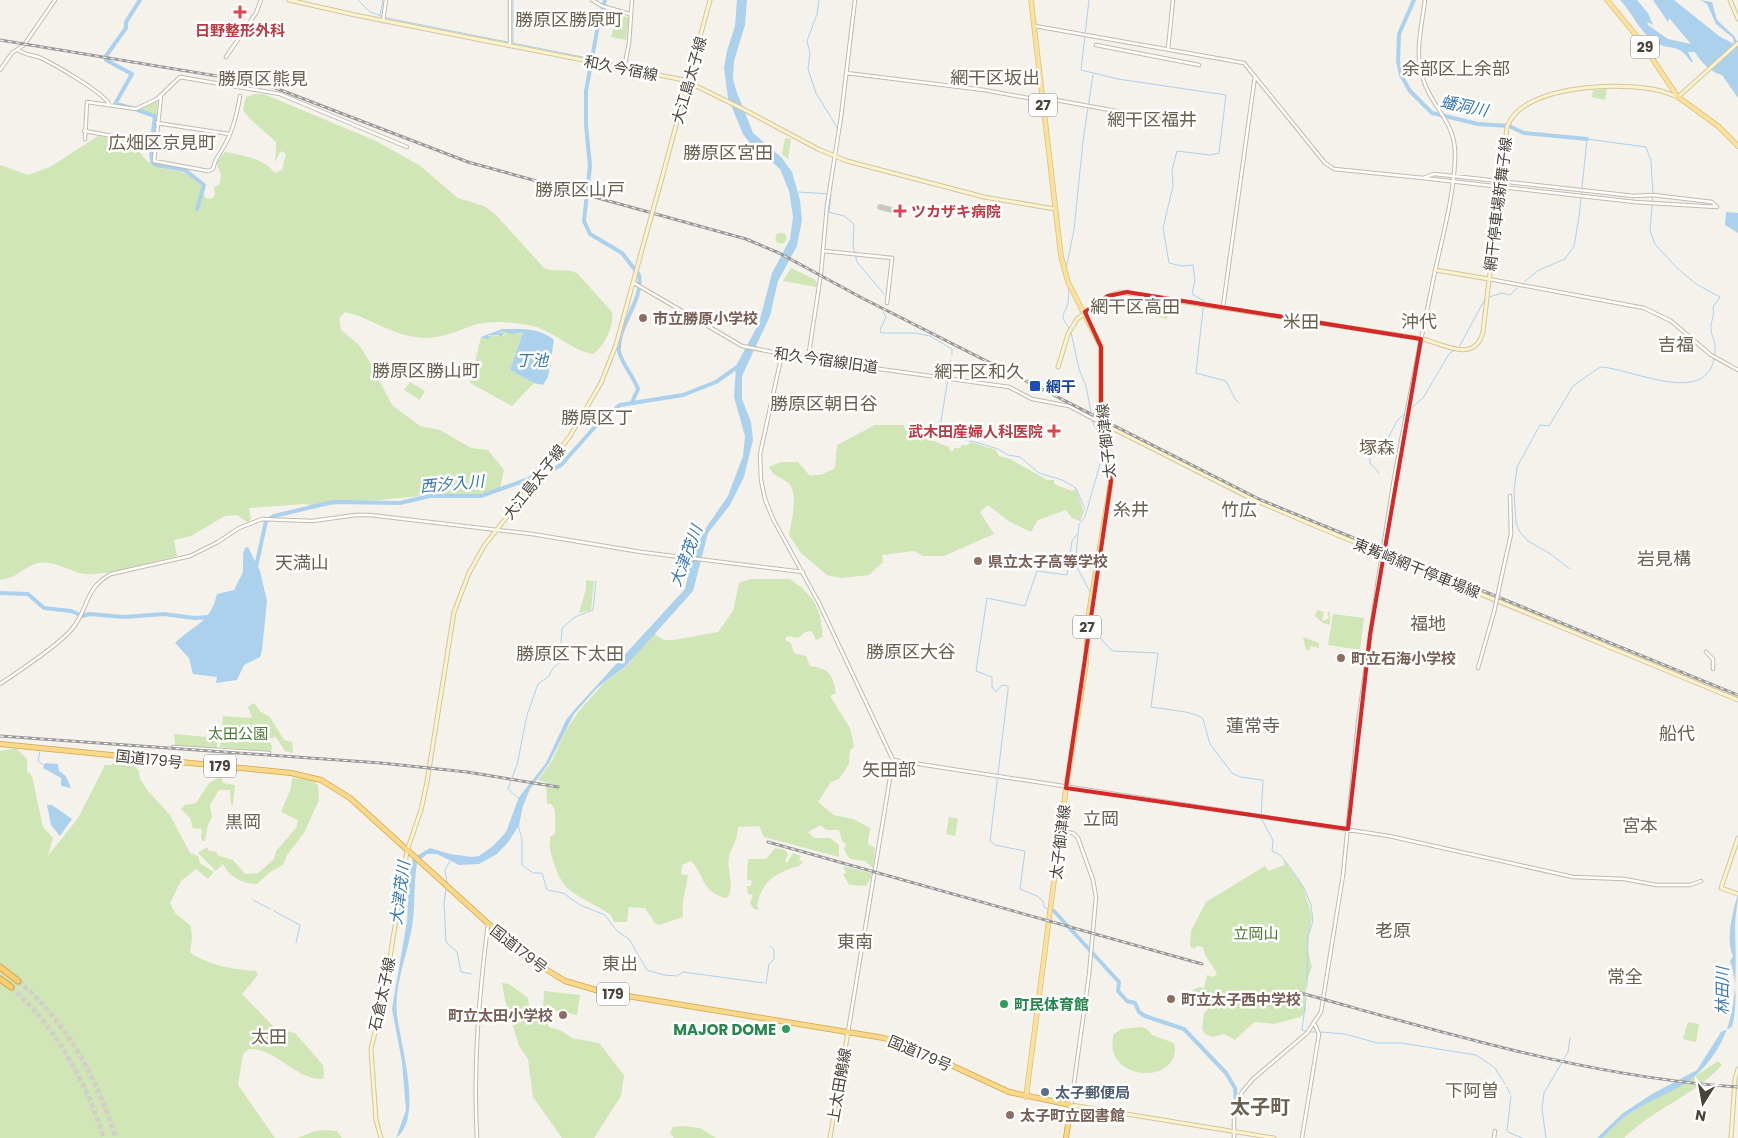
<svg xmlns="http://www.w3.org/2000/svg" width="1738" height="1138" viewBox="0 0 1738 1138" font-family="Poppins,'Noto Sans JP',sans-serif">
<style>
.green{fill:#d0e6b7}
.water{fill:#acd1ed}
.lines{fill:none;stroke-linecap:round;stroke-linejoin:round}
.stream{stroke:#acd1ed;stroke-width:1}
.river{stroke:#acd1ed;stroke-width:4}
.taxiway{stroke:#c7c6c2;stroke-width:5.5}
.motorway-tunnel{stroke:#d3cfc7;stroke-width:5;stroke-dasharray:5 2.5;stroke-linecap:butt}
.tertiary-casing{stroke:#c0baae;stroke-width:4.5}
.secondary-casing{stroke:#d2c69d;stroke-width:5}
.primary-casing{stroke:#dec070;stroke-width:5.5}
.trunk-casing{stroke:#d5a445;stroke-width:6}
.motorway-casing{stroke:#d5a445;stroke-width:7}
.tertiary{stroke:#fff;stroke-width:2.5}
.secondary{stroke:#fcf2ce;stroke-width:3}
.primary{stroke:#f9e2a0;stroke-width:4}
.trunk{stroke:#f8d88a;stroke-width:4.5}
.motorway{stroke:#f6ce75;stroke-width:5}
.rail-casing{stroke:#999;stroke-width:3}
.rail{stroke:#fff;stroke-width:1;stroke-dasharray:4;stroke-linecap:butt}
.tertiary-bridge-casing{stroke:#c0baae;stroke-width:4.5;stroke-linecap:butt}
.secondary-bridge-casing{stroke:#d2c69d;stroke-width:5;stroke-linecap:butt}
.tertiary-bridge{stroke:#fff;stroke-width:2.5}
.secondary-bridge{stroke:#fcf2ce;stroke-width:3}
.marked{fill:none;stroke:#d62828;stroke-width:4;stroke-linejoin:round}
.health-dot{fill:#e0444e;stroke:#fff;stroke-width:2}
.education-dot{fill:#8d6e63;stroke:#fff;stroke-width:2}
.transit-dot{fill:#1a4fb4;stroke:#fff;stroke-width:2}
.leisure-dot{fill:#2e9e5b;stroke:#fff;stroke-width:2}
.service-dot{fill:#5c6f8a;stroke:#fff;stroke-width:2}
.labels{text-anchor:middle;dominant-baseline:central;stroke-width:5;stroke-linejoin:round;paint-order:stroke}
.shield{fill:#fff;stroke:#807b74;stroke-width:1}
.shield-label{font-size:14px;font-weight:bold;fill:#494339}
.health-label{font-size:15px;font-weight:bold;fill:#be3a42;stroke:#fff}
.street-label{font-size:15px;fill:#494339;stroke:#fff}
.education-label{font-size:15px;font-weight:bold;fill:#785e54;stroke:#fff;text-anchor:start}
.transit-label{font-size:15px;font-weight:bold;fill:#164399;stroke:#fff;text-anchor:start}
.park-label{font-size:15px;fill:#49782f;stroke:#fff}
.leisure-label{font-size:15px;font-weight:bold;fill:#27864d;stroke:#fff;text-anchor:start}
.service-label{font-size:15px;font-weight:bold;fill:#4e5e75;stroke:#fff;text-anchor:start}
.water-label{font-size:16px;font-style:italic;fill:#377ab0;stroke:#fff}
.quarter-label{font-size:18px;fill:#6b6151;stroke:#fff}
.district-label{font-size:20px;font-weight:bold;fill:#6b6151;stroke:#fff}
</style>
<rect width="100%" height="100%" fill="#f5f2eb"/>
<path class="green" d="M617,13L629,18L626,40L611,37Z
M1607,89L1605,100L1592,97L1593,90Z
M255,94H264L376,141L419,165L458,198L484,206L496,215L544,268C555,273 567,267 578,274L612,312C615,324 604,347 593,354C571,351 553,329 528,325C509,322 489,320 471,326C456,332 441,338 424,338C394,337 372,318 345,312L339,318L341,330L359,345L368,359L392,405L420,426L440,430L471,448L488,450L504,470L500,488L474,496L430,495L317,506L304,504L249,508L251,520L247,522L237,515L225,516L191,536L174,540L177,556C150,562 122,572 94,574C73,577 56,557 35,564C21,569 17,578 0,580V165L28,175L50,167L98,136L133,142C140,150 142,159 153,165C172,174 200,166 205,198L211,199L215,195L214,187L220,184L221,174L216,163L225,152C243,155 264,159 275,173L282,170L286,154L281,151L274,163L276,153V142L250,119L243,110L246,97Z
M156,102L158,103L156,116L138,110Z
M785,138L791,139L788,159L782,154Z
M775.5 238a5.5 5.5 0 1 1 11 0a5.5 5.5 0 1 1-11 0Z
M791,268L814,279L817,283L816,287L783,281Z
M1159,299L1169,301L1167,319L1155,316Z
M502,331L523,332L510,370L534,383L512,406L470,383L481,337L491,336L488,335L504,336L505,334L499,333Z
M410,382L425,391L420,400L404,390Z
M875,425H904L905,430L949,447L950,451H953L954,448H960L962,445H968L970,442L996,450L999,456L1010,459L1047,480H1054V484L1072,491L1076,489L1084,512L1080,521L1072,518L1066,510L1038,520L1031,532L1010,522L988,505L980,512L994,534L944,556H923L914,551L882,555L883,562L869,575L841,578L827,575L801,553L789,535C791,522 800,491 787,482C779,476 774,477 769,467L781,462H798L810,476L823,474L835,468L837,445Z
M750,579H790L802,588L814,601L820,616L823,637L816,640L812,631L805,632L798,638L787,636L785,640L791,643L794,653L806,656L810,666C830,669 832,674 836,693L830,696L850,728L854,747L850,750L849,764L839,779L831,782L818,802L834,815L853,819L870,828L868,844L875,848L873,868L865,861L850,859L844,850L846,844L842,841L839,830H826L821,825L808,832L814,838H830L839,845V857L764,837L759,826L738,827C737,840 735,842 730,853C725,867 735,884 728,897L725,898C699,889 707,878 691,861L682,865L681,874L688,875C686,890 681,902 683,917L659,925L655,923L645,908L629,907L627,922H614L611,915C571,889 561,897 549,845H550V837L555,834V810L551,804H547L546,782L538,780L553,759L565,732L579,711L603,684L628,665L653,633L664,640H673L718,632L733,611L739,583Z
M586,580L594,581L591,610L579,613L586,589Z
M1317,610L1324,612L1322,619L1324,621L1329,618L1327,612H1330V625L1323,623L1315,616Z
M1333,614L1364,618L1360,650L1328,645Z
M1303,637L1319,643V648L1310,646V650H1306Z
M254,703L260,711L270,717L284,740L292,742L293,753L285,751L276,737L267,739L272,746L271,752L220,747L223,716L250,718L252,717L248,707Z
M174,734L217,738V748L175,746Z
M16,748L27,759V771L32,776L43,827L53,838L48,856L78,818L105,765H112L116,760L130,761L139,771L140,779L148,791L170,815L190,853L198,856L200,863L214,872L208,879L196,869L181,881L170,903L175,913L191,926L192,938L190,953C212,966 231,969 256,971L258,975L242,994L275,1028L295,1033L323,1065L324,1073L323,1079C295,1080 277,1048 249,1049L243,1054L238,1085L275,1138H0V751Z
M218,778H222L223,783L235,785L233,805L231,804L230,790H219L210,805L212,817L208,825L205,841H203L201,838L202,829L193,828L190,818L181,809L185,805L196,803L209,783Z
M292,778L312,780L318,785L319,800L304,833L287,855L283,865L270,872L257,884C239,883 230,877 223,864L216,871L198,853L207,847L209,851L217,852V855L233,860L245,874L258,873L274,859L276,851L296,828L298,820L281,812L291,788Z
M949,817L958,819L955,836L946,834Z
M775,848L785,850L788,854L785,861L787,863L793,853L801,856L799,860L803,862C799,867 795,867 789,869C770,876 760,887 757,906L759,910L754,909L750,903L753,895L748,894L747,886H751L752,881L747,879L748,859H766Z
M1284,860L1303,887L1312,916L1307,948L1312,967L1306,983V1011L1301,1017L1274,1024L1254,1022L1235,1040L1224,1034L1213,1037L1205,1034L1202,1029L1204,1013L1208,1009L1192,998L1193,990L1199,987L1204,988L1207,975L1213,977L1217,974C1213,964 1204,958 1203,947L1197,946L1194,949L1190,946L1191,931L1206,902L1265,866L1269,871L1284,865Z
M843,866L871,873L872,876L866,886L849,885L843,874L846,873Z
M502,983L509,984L528,998L530,1012L546,1019L549,1027L562,1031L572,1038L599,1043L624,1075L621,1096L594,1138H562L533,1097L528,1059L519,1046L505,1000Z
M544,991L580,995L577,1015L545,1008L543,1006Z
M1688,1022L1699,1024L1696,1042L1683,1039Z
M1141,1027L1147,1029L1152,1035L1174,1043C1182,1080 1122,1083 1113,1051C1112,1046 1113,1040 1113,1035L1121,1029Z
M1718,1061L1722,1065C1694,1096 1653,1109 1624,1138H1603C1634,1102 1680,1089 1718,1061Z
M683,1126L700,1128L716,1138H674L670,1133L673,1127Z
M326,1130L337,1131L342,1138H297L315,1131Z"/>
<path class="water" d="M737,0H747L745,25L734,61L733,79L736,90L753,133L782,158L792,172L800,200L802,220L797,246L778,281L770,316L742,376V399L751,422L753,440L744,477L730,505L708,533L693,591L626,666L597,688L574,714L549,763L530,789L523,806L519,825L509,841L497,854L479,864L459,865L437,854H427L417,863C413,886 416,909 411,932C406,958 394,987 397,1014C400,1043 424,1119 396,1138L406,1110L402,1062L392,1009L407,921L409,877L413,858L430,848L450,854L472,857L479,856L493,846L506,832L519,797L546,763L566,720L575,709L685,589L692,556L699,538L728,496L743,456L745,436L734,397L736,366L759,323L772,273L790,239L793,217L789,191L780,169L749,142L743,134L728,98L724,68L727,51L735,26Z
M1620,0H1637L1648,13L1653,25L1647,22L1648,25L1668,39L1691,44L1669,18L1668,22L1653,0H1674L1719,36L1734,44L1733,38L1716,24L1707,4L1700,0L1712,2L1717,20L1735,37L1738,47V98L1722,75C1711,73 1700,61 1695,52H1688L1693,62H1691C1677,41 1671,52 1655,42C1639,32 1633,13 1620,0Z
M1726,212L1738,213V233L1725,225Z
M502,329C522,329 539,327 554,340L548,377L543,385L534,383L510,370L523,332L513,334L502,331L499,333H504L502,337L498,335H488L491,338L487,339L481,337Z
M248,547L260,571L267,601L262,650L260,657L244,665L237,680L216,683L217,677L193,674L189,658L175,643C194,624 210,624 217,594L234,590L243,572V554L245,548Z
M45,763L58,764L59,771L66,776L71,788L61,786V778L43,768Z
M47,805H52L72,819L60,836L51,825Z
M1738,893C1738,904 1735,916 1735,927C1737,994 1738,1042 1688,1082C1652,1103 1632,1105 1603,1138H1597L1623,1113L1652,1094L1697,1070L1721,1032L1732,1027C1737,1008 1737,980 1730,961L1733,956C1725,939 1733,911 1738,893Z"/>
<g class="lines">
<path class="stream" d="M358,0L370,12L387,18L593,59
M819,0L817,14L807,41L810,53L808,69L816,93L838,129
M1089,0L1081,70L1118,79L1226,95L1219,153L1210,155L1177,151L1172,170L1173,186L1163,228L1169,263L1182,266L1193,265L1195,280L1192,294L1204,301L1196,373L1226,381L1235,399L1239,403
M380,16L383,0
M513,42V0
M798,192L831,194L829,212L844,216L854,224L853,245L857,262L884,294
M1066,269L1074,230L1083,141L1093,75
M1525,281L1539,270L1565,259L1574,246L1579,217L1587,139L1646,147L1651,161L1653,194L1650,231L1655,244L1676,267L1696,284L1720,297L1713,307C1715,317 1710,322 1711,329C1711,336 1716,341 1715,348C1715,412 1632,368 1600,367L1573,386L1549,426L1540,425L1517,467L1514,491L1516,523L1520,532L1528,541L1549,553L1570,569
M1069,286C1068,291 1069,298 1068,303C1063,319 1059,313 1069,328
M1489,297L1502,293L1510,295L1517,288
M883,312L886,317L880,330L881,333H915L930,336L952,349V355
M1071,332L1079,369L1086,386L1093,423L1098,432L1100,464L1085,517L1079,524L1076,555L1077,567L1090,592
M1458,349L1485,299
M951,360L939,433L945,436L975,442L998,449L1008,455L1020,457L1039,473L1062,480L1076,488L1085,509
M1408,411L1423,398L1449,354L1455,350
M1379,473L1370,463V456L1386,442L1397,421L1405,413
M1094,595L1090,626L1110,649L1113,651L1158,653L1151,707L1186,712L1199,716L1203,719L1210,744L1232,773L1240,777L1263,780L1261,818L1273,840L1272,851L1280,855L1292,870L1304,888L1311,905L1313,921L1308,936L1307,987
M38,760L40,751
M38,761L45,766
M519,799L508,789L517,765L527,715L538,684L549,676L553,668L560,662L562,628L575,617L593,610L596,581
M518,825L522,839V865L533,873H542L547,890L563,893L580,905L605,915L617,931L629,939L647,970L664,975L677,976L683,972L764,983
M447,883L445,870L450,861
M446,889L444,903L446,942L457,952L461,972L471,974
M253,900L270,909
M1048,909L1044,907L1043,901L1037,896L1020,889L1025,851L995,845L990,841L1008,690V686L1002,685L996,692L992,687V677L976,671L987,598L1025,606L1037,571L1067,575L1072,541L1077,534
M274,911L300,925L296,943
M766,984L769,964L774,959V950L770,946
M1306,998L1302,1030L1306,1031
M1311,1032H1316
M1320,1032L1345,1034L1377,1043H1401L1476,1055L1495,1068L1505,1084
M477,1072L479,1029
M1507,1087L1510,1094
M477,1104L478,1138
M1507,1131L1511,1096
M1508,1132L1522,1138
M1546,1138L1542,1109L1544,1093L1568,1052L1570,1038"/>
<path class="river" d="M140,0L126,22V28L106,56V60L132,74L115,104C130,106 142,112 155,116L151,148L152,162L156,165L185,170L204,185L197,209
M605,0L597,31L586,91V125L590,166L584,221L590,234L622,253L639,275C644,301 617,325 619,351C621,363 634,377 638,389L632,402
M1414,0L1399,34L1398,61L1401,75L1410,91L1432,113L1478,124L1509,126L1524,133L1587,139
M256,567L266,521L274,516L333,502L400,503L430,496H481L529,479L542,468L554,469L561,465L601,420L620,405L683,395L716,382L740,365
M0,593L28,594L44,608L71,611L78,614
M83,616L89,614L124,617L164,614L194,618L210,617
M1054,911L1119,982L1118,991L1127,1001L1135,1003L1139,1012L1145,1016L1184,1029L1226,1073L1235,1088L1236,1101"/>
<path class="taxiway" d="M880,207L892,210"/>
<path class="motorway-tunnel" d="M18,981C68,1023 96,1077 116,1138
M11,987C57,1028 85,1080 104,1138"/>
<g class="tertiary-casing">
<path id="tertiary" d="M592,0L602,6L630,14
M383,21L386,0
M1035,26L1244,63L1325,163L1334,169L1423,178L1434,174L1453,176L1634,196L1653,195L1712,202L1717,207
M1096,45L1199,65
M510,46V0
M1168,49L1173,0
M18,50C25,55 33,55 41,58C53,64 107,94 109,105
M226,57L256,13L261,0
M624,69L629,43L632,0
M0,70L12,53L24,45L55,0
M846,73L984,90L1039,100L1045,98L1159,119
M161,96L154,161L208,171L213,169C215,157 218,158 223,148C233,132 237,114 240,96
M157,123L229,134
M84,131L154,143
M85,139L87,102L136,109L157,99L180,77L280,94L407,147
M1423,178L1635,202L1717,207
M824,251L892,258L887,303
M1489,279L1644,308L1671,321L1711,355L1738,370
M634,283L742,346L808,359L1009,387L1032,399L1069,406L1101,423
M1223,307L1255,76
M782,354L760,454L761,480L765,499L773,519L819,603L893,760L848,1032
M808,359L821,273L827,206L841,117L855,0
M1393,485C1405,417 1419,349 1433,281C1441,241 1454,198 1455,158C1457,122 1432,109 1423,79C1414,54 1422,25 1425,0
M1503,570L1511,534L1510,496
M1706,652L1713,659V669
M1478,668L1494,612
M0,684C19,671 58,646 72,629C89,609 84,588 111,574L190,556L218,542L239,528L262,519L312,521L356,515H370L532,534L641,552L803,572
M173,747L269,753
M893,760L1389,836L1573,877L1624,879L1656,885H1690L1701,881
M1061,832L1073,833L1078,838L1093,880L1096,897L1089,975L1071,1105
M477,1138C473,1066 479,996 488,924
M1234,1138V1115L1242,1092L1253,1079L1307,1033L1321,1012L1343,875L1358,723L1378,580
M1302,1138L1319,1034L1315,1025
M1494,1138L1495,1131"/>
</g>
<g class="secondary-casing">
<path id="secondary" d="M289,0L355,15L684,80L745,110L818,149L847,161L984,197L1055,209
M1730,0L1738,19
M660,185L710,0
M1435,270L1489,279
M1058,367L1068,334L1077,319L1108,296L1120,292L1423,339C1442,344 1475,364 1483,332L1507,127C1522,86 1610,83 1645,88C1657,89 1668,93 1678,97L1738,43
M1102,423L1250,498L1318,527L1738,700
M1738,838L1721,888L1738,894
M1071,1105L1274,1138
M381,1138L376,1120L371,1049L384,995L407,851L421,810L427,782L454,612L469,573L484,546L570,436L601,383L616,345L646,235
M830,1138L848,1032
M1731,1138L1735,1079L1738,1069"/>
</g>
<g class="primary-casing">
<path id="primary" d="M1607,0L1639,39L1678,97L1718,126L1738,146
M1026,1097L1066,788L1086,664L1088,618L1111,481L1101,420V347L1068,282L1061,256L1031,0"/>
</g>
<g class="trunk-casing">
<path id="trunk" d="M0,744L291,773L321,780L350,798L524,956L565,981L603,992L884,1038L912,1047L1009,1092L1071,1105L1066,1138"/>
</g>
<g class="motorway-casing">
<path id="motorway" d="M0,967L18,981
M0,979L11,987"/>
</g>
<use href="#tertiary" class="tertiary"/>
<use href="#secondary" class="secondary"/>
<use href="#primary" class="primary"/>
<use href="#trunk" class="trunk"/>
<use href="#motorway" class="motorway"/>
<g class="rail-casing">
<path id="rail" d="M0,40L265,84L468,162L746,239L779,253L864,299L1261,500L1738,695
M0,736L381,763L467,772L558,787
M768,842L1202,964
M1297,992C1443,1032 1586,1077 1738,1087"/>
</g>
<use href="#rail" class="rail"/>
<g class="tertiary-bridge-casing">
<path id="tertiary-bridge" d="M1378,580L1393,485
M1494,612L1503,570"/>
</g>
<g class="secondary-bridge-casing">
<path id="secondary-bridge" d="M646,235L660,185"/>
</g>
<use href="#tertiary-bridge" class="tertiary-bridge"/>
<use href="#secondary-bridge" class="secondary-bridge"/>
</g>
<path class="marked" d="M1127,292L1421,339L1370,635L1348,829L1066,788L1111,481L1101,420V347L1085,312L1108,296Z"/>
<g class="health-dot">
<path d="M237.5 4.5h5v5h5v5h-5v5h-5v-5h-5v-5h5z"/>
<path d="M897.5 203.5h5v5h5v5h-5v5h-5v-5h-5v-5h5z"/>
<path d="M1051.5 423.5h5v5h5v5h-5v5h-5v-5h-5v-5h5z"/>
</g>
<g class="education-dot">
<circle cx="643" cy="318" r="5"/>
<circle cx="978" cy="561" r="5"/>
<circle cx="1341" cy="658" r="5"/>
<circle cx="1171" cy="999" r="5"/>
<circle cx="563" cy="1015" r="5"/>
<circle cx="1010" cy="1115" r="5"/>
</g>
<rect class="transit-dot" x="1029" y="380" width="12" height="12" rx="2.5"/>
<g class="leisure-dot">
<circle cx="1004" cy="1004" r="5"/>
<circle cx="786" cy="1029" r="5"/>
</g>
<circle class="service-dot" cx="1045" cy="1092" r="5"/>
<g class="labels">
<g class="shield">
<rect x="1631" y="35.5" width="28" height="23" rx="4"/>
<rect x="1029" y="93.5" width="28" height="23" rx="4"/>
<rect x="1073" y="615.5" width="28" height="23" rx="4"/>
<rect x="204" y="754.5" width="32" height="23" rx="4"/>
<rect x="597" y="982.5" width="32" height="23" rx="4"/>
</g>
<g class="shield-label">
<text x="1645" y="47">29</text>
<text x="1043" y="105">27</text>
<text x="1087" y="627">27</text>
<text x="220" y="766">179</text>
<text x="613" y="994">179</text>
</g>
<g class="health-label">
<text x="240" y="30">日野整形外科</text>
<text x="911" y="211" text-anchor="start">ツカザキ病院</text>
<text x="1043" y="431" text-anchor="end">武木田産婦人科医院</text>
</g>
<g class="street-label">
<text transform="translate(621 68) rotate(11)">和久今宿線</text>
<text transform="translate(689 80) rotate(-74)">大江島太子線</text>
<text transform="translate(1498 204) rotate(-83)">網干停車場新舞子線</text>
<text transform="translate(826 360) rotate(8)">和久今宿線旧道</text>
<text transform="translate(1106 441) rotate(-96)">太子御津線</text>
<text transform="translate(534 482) rotate(-52)">大江島太子線</text>
<text transform="translate(1417 568) rotate(22)">東觜崎網干停車場線</text>
<text transform="translate(149 759) rotate(6)">国道179号</text>
<text transform="translate(1060 842) rotate(-83)">太子御津線</text>
<text transform="translate(519 949) rotate(38)">国道179号</text>
<text transform="translate(382 994) rotate(-78)">石倉太子線</text>
<text transform="translate(920 1053) rotate(23)">国道179号</text>
<text transform="translate(839 1085) rotate(-80)">上太田鵤線</text>
</g>
<g class="education-label">
<text x="653" y="318">市立勝原小学校</text>
<text x="988" y="561">県立太子高等学校</text>
<text x="1351" y="658">町立石海小学校</text>
<text x="1181" y="999">町立太子西中学校</text>
<text x="553" y="1015" text-anchor="end">町立太田小学校</text>
<text x="1020" y="1115">太子町立図書館</text>
</g>
<g class="transit-label">
<text x="1046" y="386">網干</text>
</g>
<g class="park-label">
<text x="238" y="733">太田公園</text>
<text x="1256" y="933">立岡山</text>
</g>
<g class="leisure-label">
<text x="1014" y="1004">町民体育館</text>
<text x="776" y="1029" text-anchor="end">MAJOR DOME</text>
</g>
<g class="service-label">
<text x="1055" y="1092">太子郵便局</text>
</g>
<g class="water-label">
<text transform="translate(1464 106) rotate(12)">蟠洞川</text>
<text x="532" y="360">丁池</text>
<text transform="translate(452 484) rotate(-5)">西汐入川</text>
<text transform="translate(686 556) rotate(-69)">大津茂川</text>
<text transform="translate(400 893) rotate(-83)">大津茂川</text>
<text transform="translate(1722 991) rotate(-90)">林田川</text>
</g>
<g class="quarter-label">
<text x="569" y="19">勝原区勝原町</text>
<text x="1456" y="68">余部区上余部</text>
<text x="995" y="77">網干区坂出</text>
<text x="263" y="78">勝原区熊見</text>
<text x="1152" y="119">網干区福井</text>
<text x="162" y="142">広畑区京見町</text>
<text x="728" y="152">勝原区宮田</text>
<text x="580" y="189">勝原区山戸</text>
<text x="1135" y="306">網干区高田</text>
<text x="1301" y="321">米田</text>
<text x="1419" y="321">沖代</text>
<text x="1676" y="344">吉福</text>
<text x="426" y="370">勝原区勝山町</text>
<text x="979" y="371">網干区和久</text>
<text x="824" y="403">勝原区朝日谷</text>
<text x="597" y="417">勝原区丁</text>
<text x="1377" y="447">塚森</text>
<text x="1131" y="509">糸井</text>
<text x="1239" y="509">竹広</text>
<text x="1664" y="558">岩見構</text>
<text x="302" y="562">天満山</text>
<text x="1428" y="623">福地</text>
<text x="911" y="651">勝原区大谷</text>
<text x="570" y="653">勝原区下太田</text>
<text x="1253" y="725">蓮常寺</text>
<text x="1677" y="733">船代</text>
<text x="889" y="769">矢田部</text>
<text x="1101" y="818">立岡</text>
<text x="243" y="821">黒岡</text>
<text x="1640" y="825">宮本</text>
<text x="1393" y="930">老原</text>
<text x="855" y="941">東南</text>
<text x="620" y="963">東出</text>
<text x="1625" y="976">常全</text>
<text x="269" y="1036">太田</text>
<text x="1472" y="1090">下阿曽</text>
</g>
<g class="district-label">
<text x="1260" y="1107">太子町</text>
</g>
</g>
<g transform="translate(1703 1103) rotate(191)" stroke="#ffffff" stroke-width="4" paint-order="stroke">
<path d="M0-4L9 19L0 12L-9 19Z" fill="#494339"/>
<text y="-8" font-size="14" font-weight="bold" text-anchor="middle" fill="#494339">N</text>
</g>
</svg>
